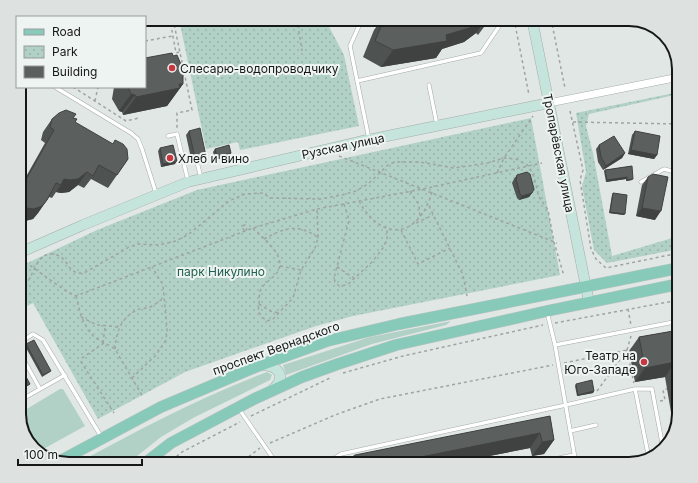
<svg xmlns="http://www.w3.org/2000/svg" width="698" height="483" viewBox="0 0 698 483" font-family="Inter,sans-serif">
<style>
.grass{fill:#b1d1c6}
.park{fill:url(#park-dots)}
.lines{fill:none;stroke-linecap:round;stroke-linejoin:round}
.lane-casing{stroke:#a6acaa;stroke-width:4.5}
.street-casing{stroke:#a6acaa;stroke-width:8}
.secondary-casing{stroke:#a6acaa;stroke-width:11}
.primary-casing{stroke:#c2c3c3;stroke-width:12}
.path{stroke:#9fa4a3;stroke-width:1.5;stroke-dasharray:3 3;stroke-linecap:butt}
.lane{stroke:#fff;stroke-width:3.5}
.street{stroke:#fff;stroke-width:7}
.secondary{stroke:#c4e4dc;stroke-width:10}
.primary{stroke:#88cab9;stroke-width:11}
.wall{fill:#4e5251}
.shaded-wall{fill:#404242}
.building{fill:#5b5f5e;stroke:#404242}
.poi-dot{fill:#c7373f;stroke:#eef4f2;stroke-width:1.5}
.labels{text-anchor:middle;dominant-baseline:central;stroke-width:4;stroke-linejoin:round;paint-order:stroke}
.poi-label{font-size:12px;fill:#161818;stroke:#eef4f2;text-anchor:start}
.street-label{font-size:12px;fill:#161818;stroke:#eef4f2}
.park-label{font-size:12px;fill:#20604f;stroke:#eef4f2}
.rim{fill:none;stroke:#161818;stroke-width:2}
</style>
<defs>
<pattern id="park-dots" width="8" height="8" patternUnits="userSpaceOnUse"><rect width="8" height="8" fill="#b1d1c6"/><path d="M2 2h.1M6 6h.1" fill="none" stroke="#98b3a9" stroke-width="1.8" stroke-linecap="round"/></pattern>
</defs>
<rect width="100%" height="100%" fill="#e1e7e5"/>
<path class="grass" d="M451,321L446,325L372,344L286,375L283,365L370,337Z
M267,372L272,375L270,380L193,418L161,437L127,464H76C138,430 201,397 267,372Z
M60,389H63L85,426L38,452L24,414L25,410Z"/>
<path class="park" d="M179,19H325L344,55L359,126L240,150L238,142L206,149Z
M679,92V94L589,114L586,126L593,153L612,256L679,236V249L607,263L594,250L582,186L586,172L576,113Z
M531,118L560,275L353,316L316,326L185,372L98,419L33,303L19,310V267L97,230L197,190Z"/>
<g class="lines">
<g class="lane-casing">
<path id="lane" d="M362,19L350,46L369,139
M357,81L481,53L504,19
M429,85L437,125
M55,87L131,133L138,139L142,149L156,193
M168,136L177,134L188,181
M197,162L201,178
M641,182L664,169L679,173
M547,312L555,345L576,464
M19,343L33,334L43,340L102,438
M555,345L679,321
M19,351L40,389
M635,389L649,459
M19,401L65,375
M239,409L277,464
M22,426L26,439
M570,431L596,425
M325,464L341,454L566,405L635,389H652L663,448
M530,464L574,455"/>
</g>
<g class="street-casing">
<path id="street" d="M549,103L679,77"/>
</g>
<g class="secondary-casing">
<path id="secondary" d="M532,19L589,302
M19,253L83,225L188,182L358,142L549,103
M260,365C279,365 288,377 271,391"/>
</g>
<g class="primary-casing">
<path id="primary" d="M60,461L161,407L258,366L327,341L399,324L679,268
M144,464L171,443L254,399L302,377L338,364L396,345L547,311L679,284"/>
</g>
<path class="path" d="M173,19L192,110L177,113V128
M178,19L170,20L176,53L179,52
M297,19L302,51
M514,19L529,95
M551,19L565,88
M145,41L173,36
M73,87L126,121L139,118
M95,101L98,87
M570,111L583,170L580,180L591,249L596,259L606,268L679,253
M573,122L679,124
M339,156L557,243
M497,173L504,158L533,116
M410,191L419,205L420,217
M359,201C382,243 419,238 432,192
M344,204L349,220L334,278L335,282L339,286L347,285L372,262L383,248L387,239V228
M429,206L463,275L467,296
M416,223L433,215
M253,228C262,237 287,256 278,271C274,278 265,282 261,289C258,297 260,303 258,311L262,317L267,321L273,319L293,298L301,270L315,248L318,238L317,210
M401,230L418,264L450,248
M244,231L242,226L245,225L247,230
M264,239C284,228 298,223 317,237
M25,262L66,291L76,296L253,228L317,209L423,189L542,163
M280,266L301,270
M337,267L354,278
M19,288C35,283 33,253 52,254C70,255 65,275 84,273L129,247L138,244L159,245L176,241L189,234L229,201L245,194L263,193L270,198L320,199L342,195L356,191L368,184L388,165L395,162H420L454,168L488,163L504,158L516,159L529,166L534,177L539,197L548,210L554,242L564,276
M76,296L81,316L88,330L94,337L115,349L143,397
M259,304L270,311L279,313
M628,309L631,325
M81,317L97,325L119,327
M555,323L679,300
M103,343L105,327
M104,343L82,358L81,362L114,413
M115,349C116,334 120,319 135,311C139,308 145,309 150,307C155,305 159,301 164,298
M627,350L631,336
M564,363L627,350L634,383
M343,373L403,356L543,325
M132,378L156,355L166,340L167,330L163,285L152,267
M597,391L627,350L632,349
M660,401L665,400L663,390L667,389
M251,416L332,377
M270,443L335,415L380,399L553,365
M167,464L182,452L240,422
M239,464L260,448"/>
<use href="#lane" class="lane"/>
<use href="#street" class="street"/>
<use href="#secondary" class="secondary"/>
<use href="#primary" class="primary"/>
</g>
<path class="wall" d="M382,19H490L478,35L476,33L464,42L442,49L436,58L381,67L363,57L374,30Z
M173,56L183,84L167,106L123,115L122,112L119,111L112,99L114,87H145Z
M73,118L75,123L128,159L108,188L91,179L84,188L78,185L69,192L61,193L56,192L52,198L49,197L38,213L33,219L25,221H19V180L23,182L45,143L41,140L43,132L52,119Z
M189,131L206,156L203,160L200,161L197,159L194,162L192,163L186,135Z
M635,131L657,155L654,159L628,154L632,135Z
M599,145L625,153L622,158L603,170L598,162L596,149Z
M160,148L175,164L161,167L158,151Z
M215,149L231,153L229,156L215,160L213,152Z
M632,166V180L626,181V179L606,182L604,171L605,170Z
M517,175L532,193L529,197L519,200L517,198L512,183L514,179Z
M648,177L655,220L636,216L642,185Z
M613,193L624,215L609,213L612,195Z
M679,330V414L674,430L665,377L635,382L629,351L639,337Z
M26,344L50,372L42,377L25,346Z
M576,384L594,391L593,393L577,396L575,386Z
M550,416L554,440L544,454L532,456L530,448L448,464H343Z"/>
<path class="shaded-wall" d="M485,19H486L476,33L464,42L442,49L436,58L381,67L393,50Z
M179,84H183L167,106L123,115L136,97Z
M131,94L135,95L122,112L119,111Z
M631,150L657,155L654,159L628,154Z
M231,153L229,156L215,160L217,157Z
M625,153L622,158L603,170L606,166Z
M200,154L194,162L192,163L195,158Z
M206,156L203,160L200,161L203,157Z
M177,161L175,164L161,167L163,164Z
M87,172L78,185L69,192L61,193L56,192L61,185L64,179Z
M627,177L626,179L606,182L607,180Z
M633,179L632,180L626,181L627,180Z
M532,193L529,197L519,200L522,196Z
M47,200L38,213L33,219L25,221H19V218L26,208Z
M642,208L661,211L655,220L636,216Z
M610,212L625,214L624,215L609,213Z
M675,362L665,377L635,382L645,368Z
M30,384L29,385L19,391V390Z
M594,391L593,393L577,396L578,395Z
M540,433L530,448L448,464H386Z
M554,440L544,454L532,456L542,442Z"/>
<path class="building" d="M384,19H485L476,26L446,35L447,41L393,50L375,41Z
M172,53L173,56L177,55L183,69V84H179L180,88L136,97L135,95L131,94L128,87H145V58Z
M66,110L76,114L73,118L77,119L75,122L113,144L115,140L123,144L127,149L128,159L117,175L99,165L93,176L87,172L78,179L70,180L64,179L61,185L56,183L47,200L42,206L34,209L26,208L19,202V180L24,183L54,130L50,127L52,119L59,113Z
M200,128L206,156L203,157L200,154L197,158H195L189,131Z
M635,131L660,136L657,155L631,150Z
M614,136L625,153L606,166L601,157L599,145Z
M173,145L177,161L163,164L160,148Z
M229,145L231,153L217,157L215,149Z
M632,166L633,179L627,180V177L607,180L605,170Z
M527,172L530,174L534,189L532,193L522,196L520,194L516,179L517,175Z
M653,174L668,177L661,211L642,208L648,177Z
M613,193L627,195L625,214L610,212Z
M679,330V385L675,362L645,368L639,337Z
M34,340L51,371L43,375L26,344Z
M19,364L30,384L19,390Z
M592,380L594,391L578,395L576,384Z
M550,416L554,440L542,442L540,433L386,464H343L355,455Z"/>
<g class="poi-dot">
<circle cx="172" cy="68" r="4"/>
<circle cx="170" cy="158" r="4"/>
<circle cx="644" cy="362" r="4"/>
</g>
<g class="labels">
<g class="poi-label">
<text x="180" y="68">Слесарю-водопроводчику</text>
<text x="178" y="158">Хлеб и вино</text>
<text x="636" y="355" text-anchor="end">Театр на<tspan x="636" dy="14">Юго-Западе</tspan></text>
</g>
<g class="street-label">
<text transform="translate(343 146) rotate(-12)">Рузская улица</text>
<text transform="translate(559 153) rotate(79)">Тропарёвская улица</text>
<text transform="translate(276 348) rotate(-20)">проспект Вернадского</text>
</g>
<g class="park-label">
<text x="221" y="271">парк Никулино</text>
</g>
</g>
<path d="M0 0H698V483H0ZM69 26H629A43 43 0 0 1 672 69V414A43 43 0 0 1 629 457H69A43 43 0 0 1 26 414V69A43 43 0 0 1 69 26Z" fill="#dde2e1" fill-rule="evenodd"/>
<path class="rim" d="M69 26H629A43 43 0 0 1 672 69V414A43 43 0 0 1 629 457H69A43 43 0 0 1 26 414V69A43 43 0 0 1 69 26Z"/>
<rect x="16" y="16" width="130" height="72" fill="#eef4f2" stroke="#989c9b"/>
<rect x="24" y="29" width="20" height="6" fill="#88cab9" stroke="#989c9b"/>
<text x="52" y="36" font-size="12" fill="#161818">Road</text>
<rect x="24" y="46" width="20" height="12" fill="url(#park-dots)" stroke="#989c9b"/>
<text x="52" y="56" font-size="12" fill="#161818">Park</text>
<rect x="24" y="66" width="20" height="12" fill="#5b5f5e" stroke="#989c9b"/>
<text x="52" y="76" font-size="12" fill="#161818">Building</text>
<path d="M18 459v6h124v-6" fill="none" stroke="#161818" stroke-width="2"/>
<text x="24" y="459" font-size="12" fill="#161818" stroke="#eef4f2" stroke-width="3" paint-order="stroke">100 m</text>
</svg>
